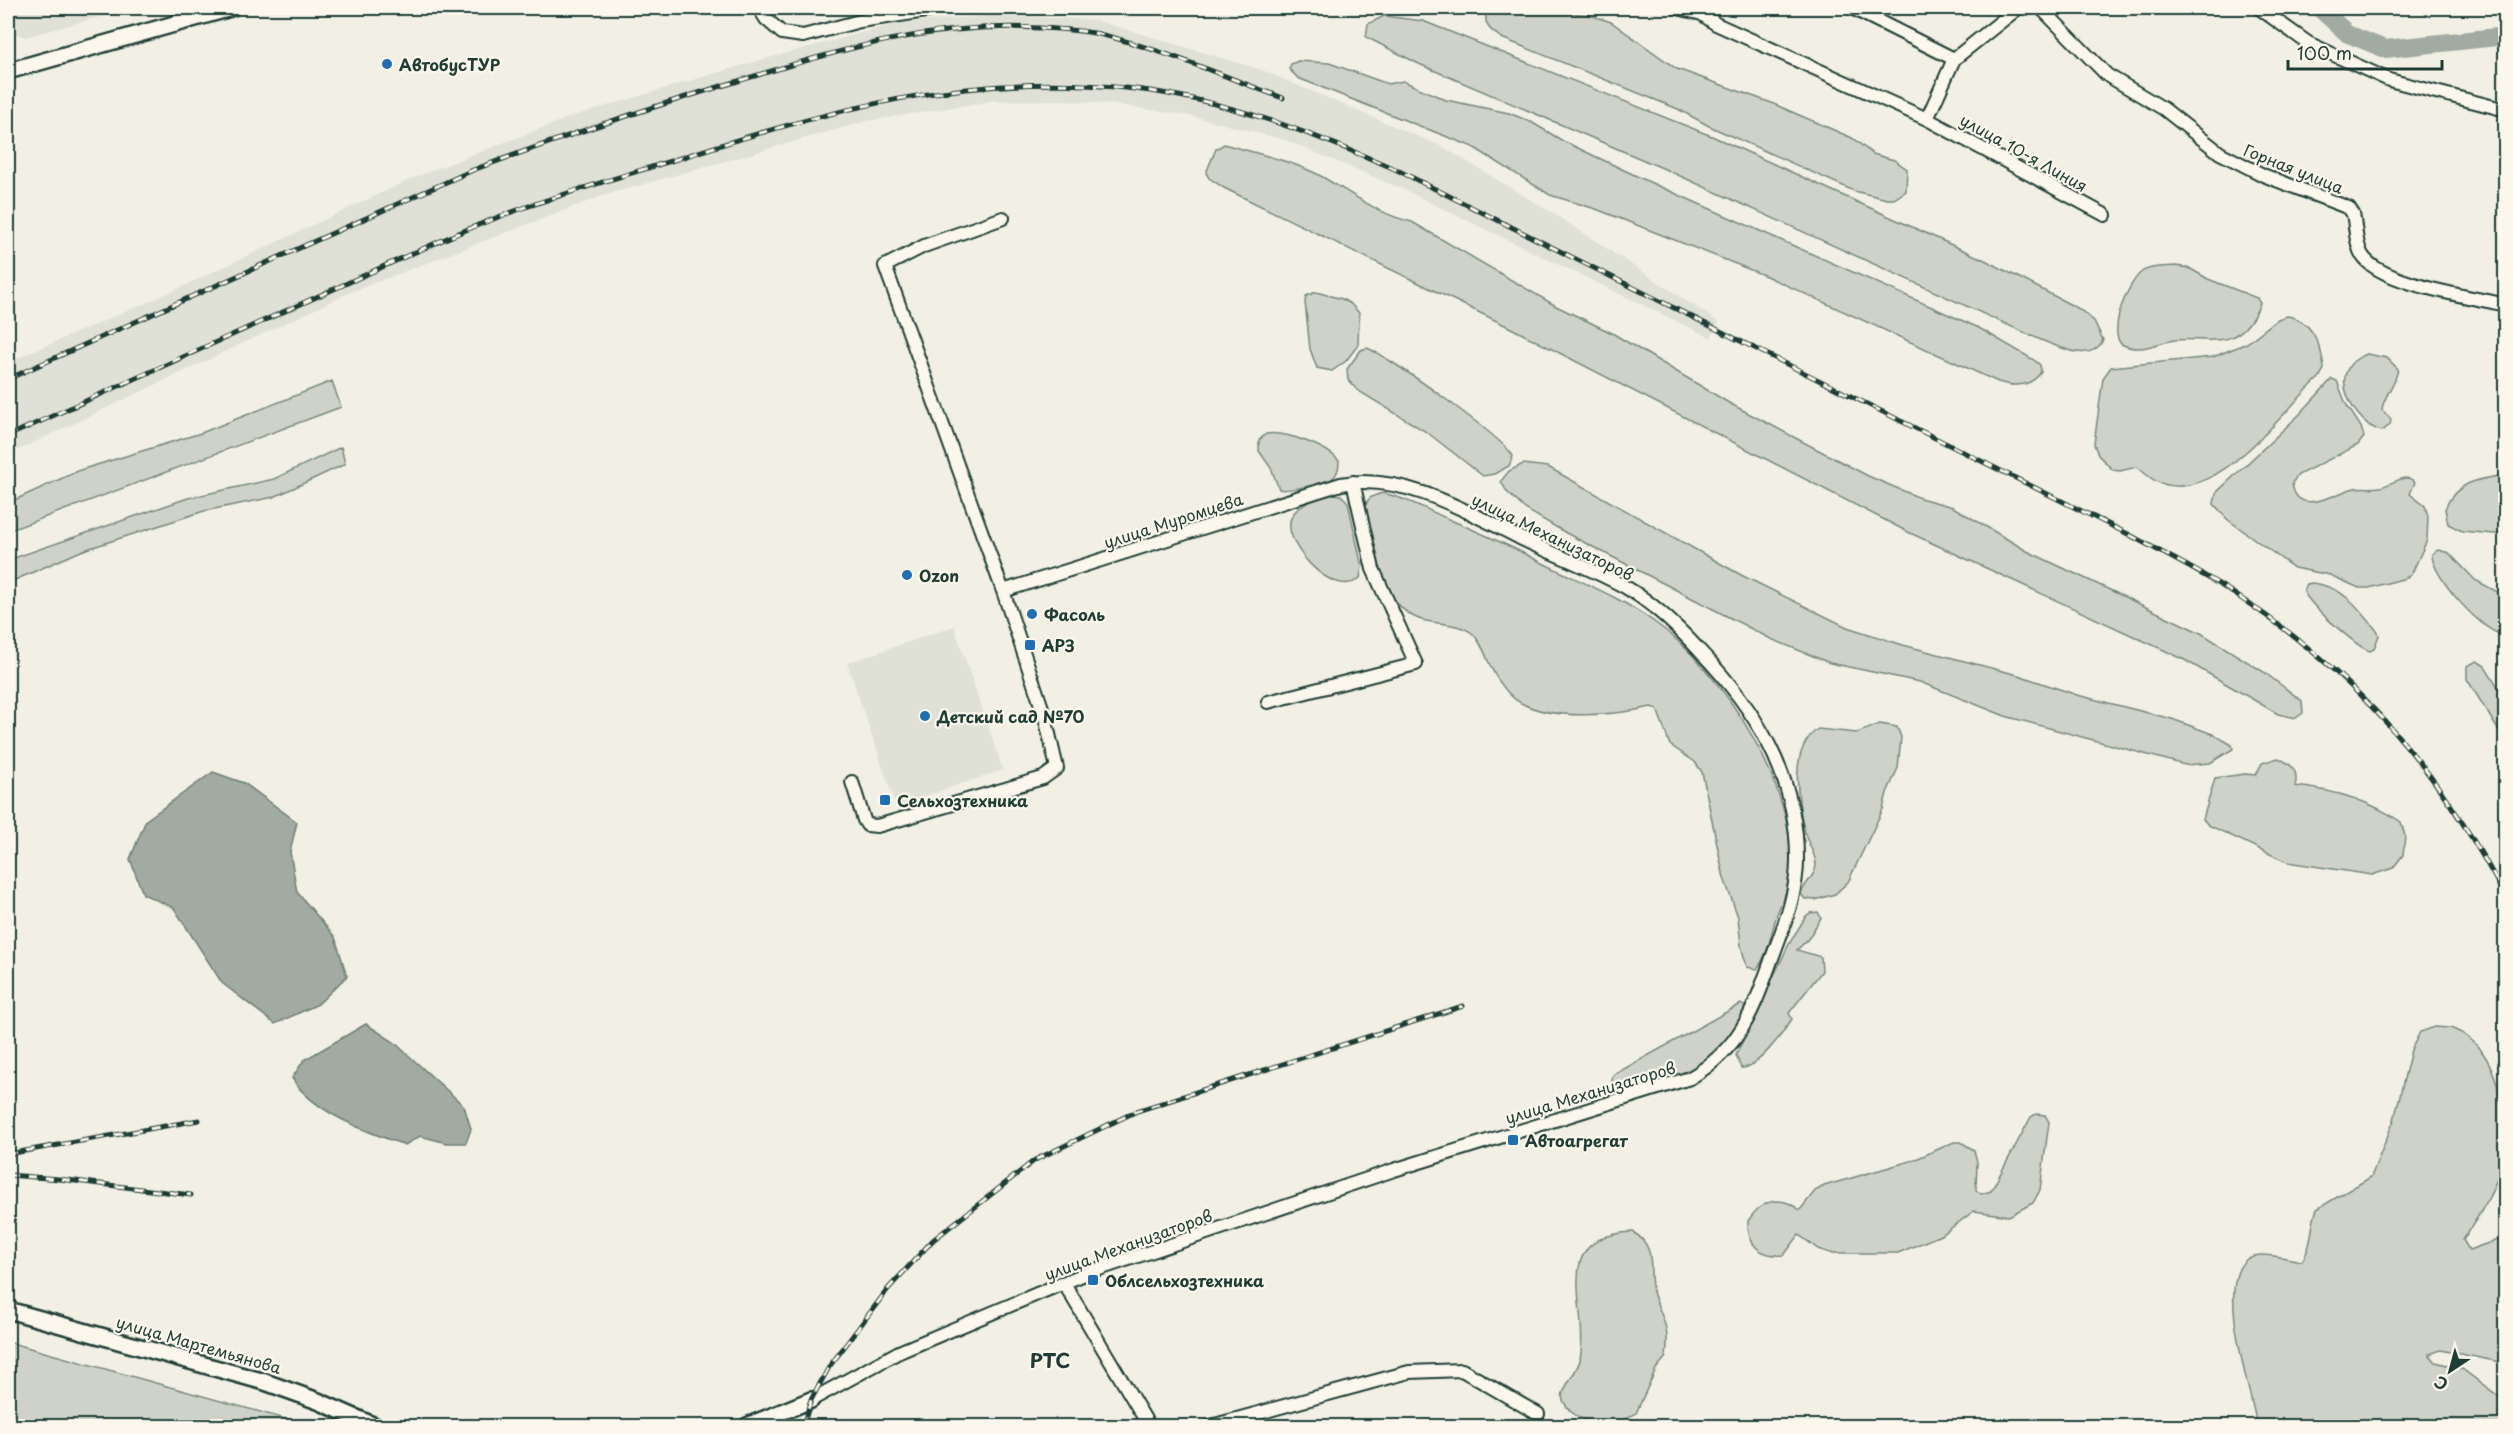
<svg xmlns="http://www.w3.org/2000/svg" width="2513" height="1434" viewBox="0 0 2513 1434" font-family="'Playpen Sans',sans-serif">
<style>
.built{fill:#e0e1d6}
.green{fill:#cfd2c8;stroke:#77887e;stroke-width:1.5}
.water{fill:#a2aba1;stroke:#6e7f75;stroke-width:1.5}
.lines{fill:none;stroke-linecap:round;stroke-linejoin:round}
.river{stroke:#a2aba1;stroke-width:18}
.minor-casing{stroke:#1f3d34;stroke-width:16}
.tertiary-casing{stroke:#1f3d34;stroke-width:20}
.minor{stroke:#fbf7ec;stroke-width:12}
.tertiary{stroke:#fbf7ec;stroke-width:15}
.rail-casing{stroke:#1f3d34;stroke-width:5}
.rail{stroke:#fbf7ec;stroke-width:3;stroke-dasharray:9;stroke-linecap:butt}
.poi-dot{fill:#1f6fb2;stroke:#fbf7ec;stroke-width:2}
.labels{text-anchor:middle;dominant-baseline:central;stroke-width:4.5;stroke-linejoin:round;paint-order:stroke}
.poi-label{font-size:16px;font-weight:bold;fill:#1f3d34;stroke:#fbf7ec;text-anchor:start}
.street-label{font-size:16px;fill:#1f3d34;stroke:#fbf7ec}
.quarter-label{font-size:20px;font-weight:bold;fill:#1f3d34;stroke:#fbf7ec}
</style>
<rect width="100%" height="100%" fill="#f2f0e5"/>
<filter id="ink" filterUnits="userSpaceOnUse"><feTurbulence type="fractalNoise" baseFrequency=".0167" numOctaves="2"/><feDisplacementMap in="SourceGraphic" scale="12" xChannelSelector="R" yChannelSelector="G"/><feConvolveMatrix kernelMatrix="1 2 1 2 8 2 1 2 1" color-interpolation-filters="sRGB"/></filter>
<g filter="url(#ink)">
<path class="built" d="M8,8H132L26,37L15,34L8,36Z
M995,15L1095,20L1262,70L1443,147L1553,213L1719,322L1711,338L1400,188L1285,140L1196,117L1118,105L1062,100L993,101L867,121L602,196L351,292L8,455V362L162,296L415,177L573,116L746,64L898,23Z
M954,626L1003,770L896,806L847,663Z"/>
<path class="green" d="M1489,8H1532L1590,15L1611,22L1677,69L1769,102L1852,138L1873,154L1894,160L1907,169L1906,191L1894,199H1887L1854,191L1709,126L1678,109L1504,39C1491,32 1480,23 1489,8Z
M1384,16L1423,21L1714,137L1987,261L2079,309L2094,321L2103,340C2091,364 2060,347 2041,340L1667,170L1419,64L1366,37L1368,24Z
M1298,61L1329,63L1388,84L1403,81L1446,100L1509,113L1531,122L1563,141L1645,180L1979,328L2034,360L2040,365L2041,372C2031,387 2014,387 1998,382L1766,276L1596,209L1550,195L1473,147L1298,78L1289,69L1291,64Z
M1224,144C1255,153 1288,160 1317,174C1349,191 1376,214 1412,222L1556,306L1612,333L1729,403L1868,476L1920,498L1953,507L2027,551L2201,633L2264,672L2302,701L2303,713L2296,718L2278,714L2183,659L1908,532L1511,328L1224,188L1209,178L1206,173L1216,149Z
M2176,266L2189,268L2208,279L2257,298L2260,303C2258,310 2254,316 2249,323C2230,349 2202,337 2175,340C2154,343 2141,354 2121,344C2108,330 2128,281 2143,271C2151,266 2166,267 2176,266Z
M1316,292L1342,299L1351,304L1359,313L1358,345L1346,361L1332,371L1317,368L1310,349L1305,302L1306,296Z
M2287,316C2312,319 2322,347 2324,369L2319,378C2283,410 2217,505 2160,483C2151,480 2144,472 2137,467L2120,471L2113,470L2098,455L2094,444L2103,378L2111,367L2213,357L2247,343L2278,319Z
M1367,348C1390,357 1502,437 1513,456L1509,466L1494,474L1483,476L1428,433L1357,390L1348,380L1347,369L1361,350Z
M2367,354L2387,358L2398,369C2396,384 2382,399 2382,410L2391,419L2390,425L2382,431C2356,426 2321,369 2367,354Z
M2332,379L2337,381L2346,404L2361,427L2364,437L2358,445L2298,475L2292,483C2296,518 2335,494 2351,489C2360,486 2370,489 2380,487C2388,486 2398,478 2406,478C2411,478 2411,479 2415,482L2410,494L2425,506L2428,516L2427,540L2412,573L2406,578L2369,588H2359L2330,575L2294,568L2227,519L2214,504L2216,493L2299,415Z
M332,381L341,407L8,531V503L80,470L201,433Z
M1266,434C1285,431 1327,446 1339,461C1339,468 1338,474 1332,479C1325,483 1286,492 1279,489L1271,468L1259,451V440Z
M341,447L345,464L274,497L204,511L81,551L8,583V560L188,498L274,479Z
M1523,464L1548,467L1741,575L1847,627L1903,645L2018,675L2077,695L2172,719L2215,735L2232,745L2233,749L2210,763L2185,765L2005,716L1920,682L1830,663L1771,639L1566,533L1525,509L1507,492L1501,481L1509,471Z
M2505,475V535L2462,531L2448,524L2445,509C2455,482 2479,479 2505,475Z
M1383,493C1406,498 1426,509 1446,518C1474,530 1502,542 1529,556C1570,578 1614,593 1653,621C1722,669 1803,793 1789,880C1787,892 1781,903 1777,914C1771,933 1769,953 1757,969L1747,967L1741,946L1738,917L1724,878L1702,772L1695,762L1670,745L1657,709L1651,707C1616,715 1554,721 1521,703C1511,698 1505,689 1499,681C1488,667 1485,645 1472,633C1457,622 1436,625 1419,619C1382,606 1370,544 1366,510C1365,498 1372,496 1383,493Z
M1333,494L1341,495L1348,502L1362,567L1360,578C1333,602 1278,539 1292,516C1298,504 1321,497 1333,494Z
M2438,550L2449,553L2475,580L2505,596V635C2484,635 2431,575 2432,554Z
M2312,583C2343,586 2359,608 2377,631L2379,635L2374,649L2370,651C2358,648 2307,603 2304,591L2307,584Z
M2477,661L2485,666L2505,698V741L2467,679V666Z
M1880,724L1897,727L1901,737L1898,768L1887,793L1883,809L1848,882L1835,894L1815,900L1805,899L1801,894C1804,883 1816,876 1816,865C1816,853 1806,842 1804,830C1798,801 1788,749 1818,729L1857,733Z
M2278,758C2292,764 2299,771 2295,786C2333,790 2370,800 2401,822L2405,836L2403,855L2393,868L2372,875L2287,862L2208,825L2203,819L2215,778L2245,774L2256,775L2262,763Z
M1818,912L1821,918L1808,939L1797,950L1821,957L1822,971L1793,1008L1789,1013L1792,1019C1783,1033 1757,1069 1741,1068L1736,1055L1789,944L1806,916L1810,913Z
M1741,1004L1747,1008C1723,1058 1694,1073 1643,1087C1632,1089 1621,1094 1611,1088L1613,1075Z
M2435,1027C2440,1028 2448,1027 2453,1029C2503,1049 2508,1122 2500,1167C2495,1193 2477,1218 2463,1240L2469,1250L2505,1237V1363L2441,1350L2429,1354L2436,1362L2462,1369L2505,1401V1426H2257C2252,1394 2214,1283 2247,1259C2260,1250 2288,1259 2302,1261C2313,1245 2310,1227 2317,1209L2371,1177L2394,1120L2411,1050L2420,1032Z
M2036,1114L2045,1115L2049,1122L2040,1190L2033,1203L2009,1216L1974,1211L1943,1234L1898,1253H1830L1818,1249L1799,1235L1784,1255C1760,1257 1747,1245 1748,1221C1761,1200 1780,1194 1800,1210L1815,1191L1824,1186L1914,1160L1954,1142H1961L1974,1150L1977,1162L1976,1190L1981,1194L1991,1191L2031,1117Z
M1633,1232C1660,1248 1646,1273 1654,1295C1663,1321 1670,1326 1666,1357L1656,1369L1636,1413C1615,1429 1570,1426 1562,1397C1564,1384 1577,1373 1580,1360C1590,1305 1547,1236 1633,1232Z
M8,1342L311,1426H8Z"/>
<path class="water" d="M213,772L244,783L297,822L290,852L297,892L335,937L347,976L318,1004L275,1024L222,983L174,908L143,894L130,859L146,820Z
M366,1024L394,1042L464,1106L471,1129L466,1143H447L420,1136L405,1145C369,1133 312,1112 292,1078L304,1060Z"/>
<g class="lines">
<path class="river" d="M2319,8L2348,34L2385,49L2506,36"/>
<g class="minor-casing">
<path id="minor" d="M759,8L766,19L782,33L803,36L860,21L946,8
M1678,8L1702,14L1716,24L1927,119L2105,215
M1852,8L1954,59
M2041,8L2107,75L2164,109L2220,153L2263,175L2349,208L2353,214C2356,227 2355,243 2362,255C2379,284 2472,297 2506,305
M2259,8L2308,43L2389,80L2506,110
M1927,119L1954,59L2018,8
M1268,702L1416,664L1373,569L1353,482
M852,782L864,820L867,825L877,826L1043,778L1057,768L1045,717L1003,591L885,266L924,246L1003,218
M1064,1283L1149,1426
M811,1400L899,1352L1087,1273L1394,1170L1690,1078C1741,1048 1753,1011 1772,958C1784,926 1798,891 1797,857C1797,775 1754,707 1699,650C1678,627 1654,604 1627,588C1593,569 1555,555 1520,538C1466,511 1403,473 1341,484L1003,591
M1211,1426L1409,1372L1462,1370L1538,1414"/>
</g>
<g class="tertiary-casing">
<path id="tertiary" d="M8,71L231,8
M8,1310L265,1382L318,1401L375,1426
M747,1426L811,1400"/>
</g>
<use href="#minor" class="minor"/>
<use href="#tertiary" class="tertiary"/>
<g class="rail-casing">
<path id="rail" d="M8,379L473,170C560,138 647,108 735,82C840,50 929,22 1040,28C1060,29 1080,30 1099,34C1161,49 1223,76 1283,98
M8,436C113,388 218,341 323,294C390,264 457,231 526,207C575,190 625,175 674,160C828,110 971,70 1135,89C1227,100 1311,133 1395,169L2128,534C2164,554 2202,572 2236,595C2357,674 2439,770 2506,898
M8,1154L199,1120
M8,1175L59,1179L191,1195
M803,1426L811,1400L829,1367L888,1289L933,1240L1035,1160L1137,1111L1463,1006"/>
</g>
<use href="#rail" class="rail"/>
</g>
</g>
<g class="poi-dot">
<circle cx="387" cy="64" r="6"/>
<circle cx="907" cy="575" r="6"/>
<circle cx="1032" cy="614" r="6"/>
<rect x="1024" y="639" width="12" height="12" rx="3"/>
<circle cx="925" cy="716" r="6"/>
<rect x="879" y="794" width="12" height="12" rx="3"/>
<rect x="1507" y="1134" width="12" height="12" rx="3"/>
<rect x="1087" y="1274" width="12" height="12" rx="3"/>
</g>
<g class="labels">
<g class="poi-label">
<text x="399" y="64">АвтобусТУР</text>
<text x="919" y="575">Ozon</text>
<text x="1044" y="614">Фасоль</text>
<text x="1042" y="645">АРЗ</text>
<text x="937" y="716">Детский сад №70</text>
<text x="897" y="800">Сельхозтехника</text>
<text x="1525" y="1140">Автоагрегат</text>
<text x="1105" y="1280">Облсельхозтехника</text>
</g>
<g class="street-label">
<text transform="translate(2024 152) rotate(29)">улица 10-я Линия</text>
<text transform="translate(2294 168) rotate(22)">Горная улица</text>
<text transform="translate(1173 520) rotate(-18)">улица Муромцева</text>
<text transform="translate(1553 536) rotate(26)">улица Механизаторов</text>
<text transform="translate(1590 1092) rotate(-17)">улица Механизаторов</text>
<text transform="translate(1128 1244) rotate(-20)">улица Механизаторов</text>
<text transform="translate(199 1344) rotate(16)">улица Мартемьянова</text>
</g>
<g class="quarter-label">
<text x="1050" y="1360">РТС</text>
</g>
</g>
<rect width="2513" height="1434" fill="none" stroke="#fbf7ec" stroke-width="30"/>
<rect x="15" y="15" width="2483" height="1404" fill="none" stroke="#1f3d34" stroke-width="2" filter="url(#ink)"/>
<g transform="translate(2450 1371) rotate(216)" stroke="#fbf7ec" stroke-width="4.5" paint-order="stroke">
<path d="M0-4.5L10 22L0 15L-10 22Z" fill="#1f3d34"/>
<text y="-9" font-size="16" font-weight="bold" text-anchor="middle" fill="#1f3d34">С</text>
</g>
<path d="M2288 60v9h154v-9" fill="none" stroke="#1f3d34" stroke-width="3"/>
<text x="2297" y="60" font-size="18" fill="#1f3d34" stroke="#fbf7ec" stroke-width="4.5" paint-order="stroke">100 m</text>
</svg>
